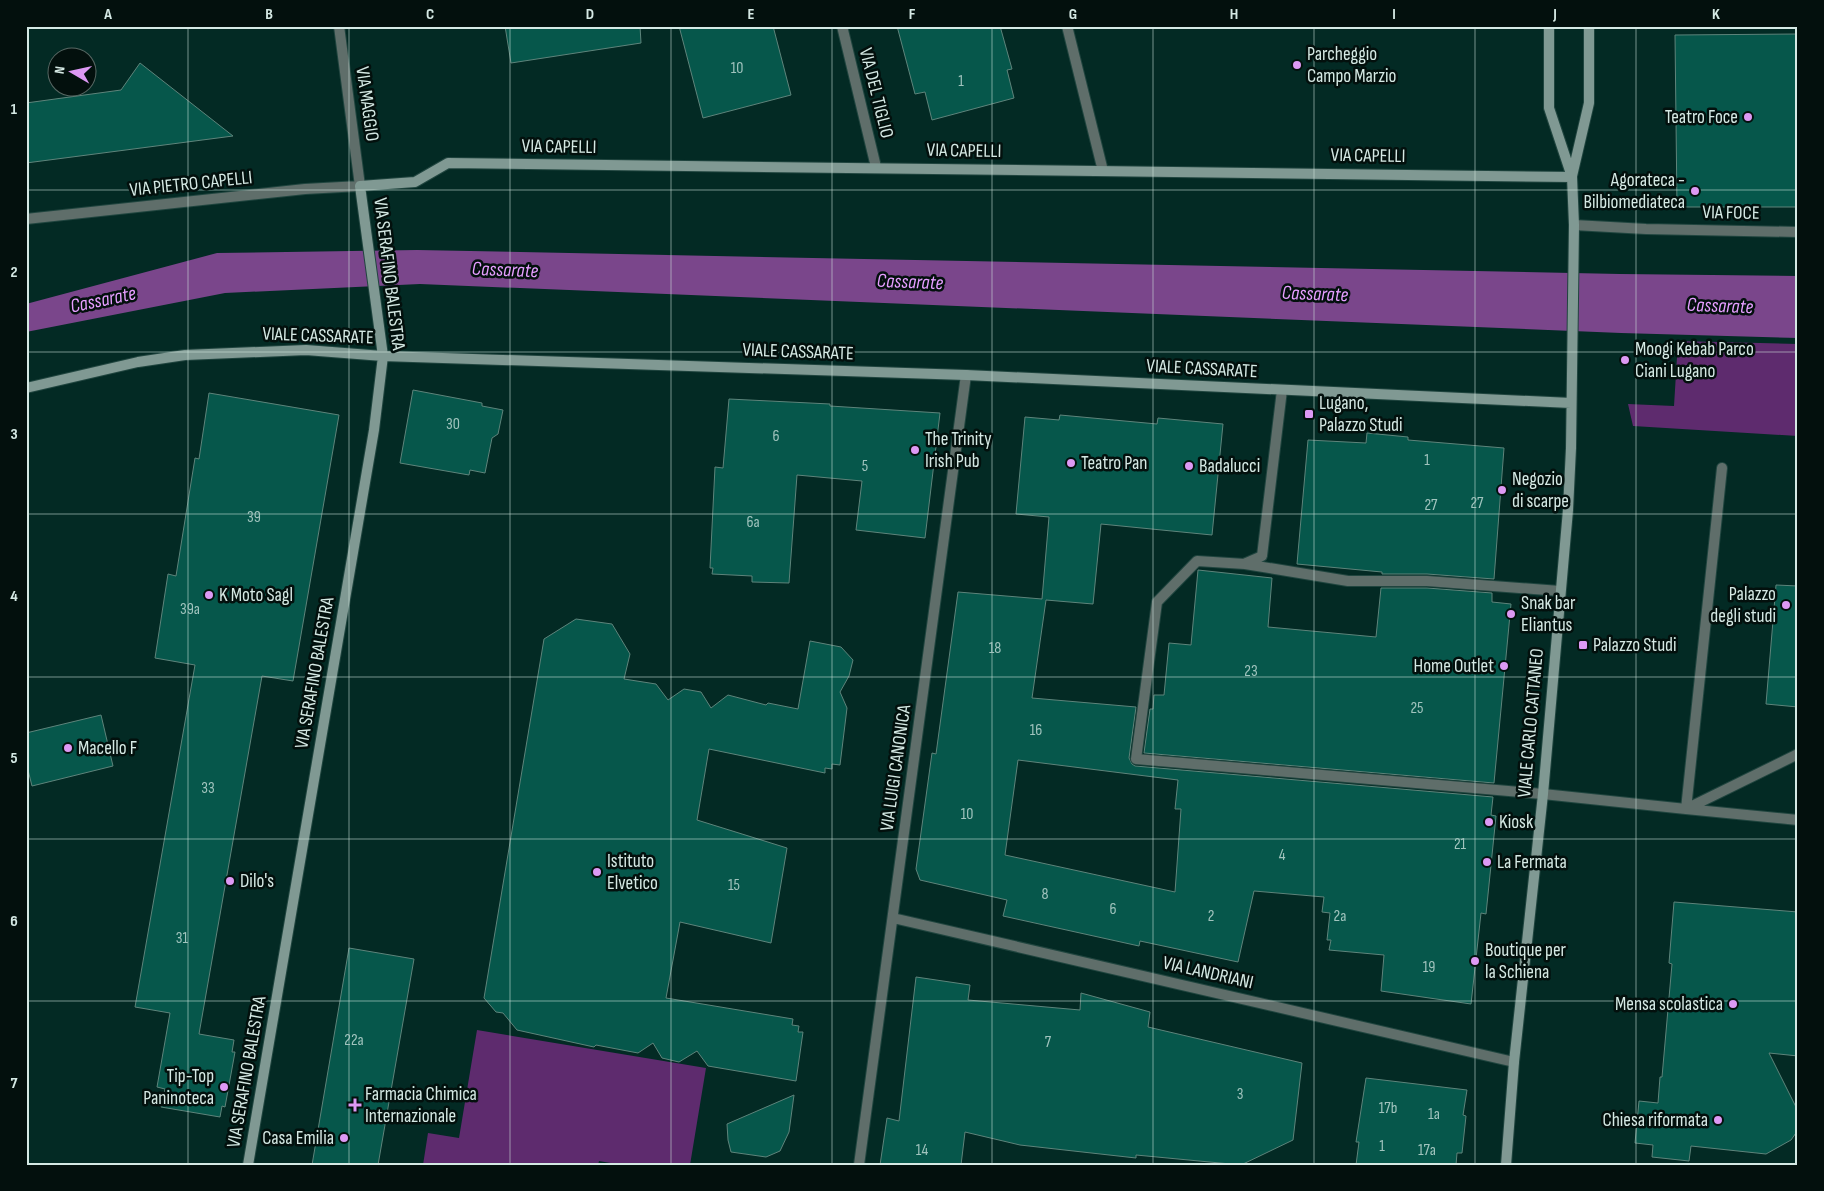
<svg xmlns="http://www.w3.org/2000/svg" width="1824" height="1191" viewBox="0 0 1824 1191" font-family="'Sofia Sans Condensed',sans-serif">
<style>
.green{fill:#5e2b6e}
.water{fill:#7a468b}
.building{fill:#06574b;stroke:#5e847b;fill-rule:evenodd}
.lines{fill:none;stroke-linecap:round;stroke-linejoin:round}
.lane-casing{stroke:#20453f;stroke-width:12}
.street-casing{stroke:#20453f;stroke-width:12}
.secondary-casing{stroke:#20453f;stroke-width:12}
.lane{stroke:#5f6e6a;stroke-width:10}
.street{stroke:#5f6e6a;stroke-width:10}
.secondary{stroke:#809993;stroke-width:10}
.grid{fill:none;stroke:#d5e9e4;stroke-width:1;stroke-opacity:0.55}
.poi-dot{fill:#dd99f4;stroke:#03100d;stroke-width:2}
.labels{text-anchor:middle;dominant-baseline:central;stroke-width:5;stroke-linejoin:round;paint-order:stroke}
.number-label{font-size:16px;fill:#a1c4be}
.poi-label{font-size:19px;fill:#d5e9e4;stroke:#03100d;text-anchor:start}
.street-label{font-size:19px;fill:#d5e9e4;stroke:#03100d}
.water-label{font-size:20px;font-style:italic;fill:#e69eff;stroke:#03100d}
.neatline{fill:none;stroke:#d5e9e4;stroke-width:2}
.grid-label{font-size:16px;text-anchor:middle;font-weight:bold;fill:#d5e9e4}
</style>
<rect width="100%" height="100%" fill="#032a24"/>
<path class="green" d="M1678,341L1798,344V436L1633,426L1628,404L1674,406Z
M477,1030L706,1068L690,1165H622L599,1161L598,1165H423L428,1133L459,1138Z"/>
<path class="water" d="M417,250L1620,274L1798,276V338L1621,333L420,284L225,293L26,332V304L217,253Z"/>
<path class="building" d="M505,26H640L641,43L511,63Z
M679,26H773L791,95L703,118Z
M897,26H1000L1012,69L1007,70L1014,98L932,120L925,92L915,94Z
M1798,34V207H1677L1675,35Z
M140,63L233,136L26,163V103L121,90Z
M413,390L482,403V406L503,410L498,434L492,438L485,473L470,470L469,475L400,463Z
M209,393L339,415L293,681L262,676L199,1034L234,1040L232,1052H235L225,1107L222,1106L220,1117L161,1107L165,1089L157,1087L170,1013L135,1007L195,665L155,658L168,574L176,576L195,458L199,459Z
M729,399L830,404V406L940,413L925,538L856,530L862,481L797,475L789,583L752,582V576L712,574L713,568H710L715,467L723,468Z
M1060,415L1157,424L1158,418L1223,424L1212,535L1101,524L1093,604L1046,600L1032,698L1136,707L1129,758L1132,764L1135,766L1493,797L1491,815L1496,816L1486,914L1481,913L1471,1004L1381,991L1384,955L1329,950L1331,940H1327L1330,913L1322,912L1324,897L1254,891L1238,962L1140,941L1139,946L1003,916L1007,900L920,880L916,869L932,753L936,754L958,592L1042,599L1049,517L1016,514L1025,417L1059,420ZM1018,760L1178,780L1175,809H1181L1175,892L1005,855Z
M1367,433L1408,437V440L1504,448L1494,579L1427,574H1382V572L1297,564L1308,440L1366,443Z
M1198,570L1272,578L1268,627L1376,637L1381,588H1427L1492,593V602L1511,604L1494,783L1144,753L1150,709H1153L1154,695H1164L1169,643L1191,645Z
M1776,585L1798,586V707L1766,704Z
M576,619L612,624L630,654L624,679L656,684L668,700L684,689L701,692L711,708L728,695L766,705L768,703L798,709L810,641L841,647L853,660L849,676L840,692L847,708L840,765L832,764V769L825,768V773L709,749L697,820L787,848L771,943L680,922L666,998L793,1019L792,1025L799,1026L798,1032H803L796,1081L708,1066L697,1051L679,1062L662,1058L653,1043L638,1053L596,1045L594,1047L517,1030L503,1013L496,1012L484,998L544,639Z
M101,715L113,766L32,786L26,762V733Z
M1674,902L1798,912V1056L1769,1053L1798,1111V1130L1791,1140L1766,1154L1691,1146L1689,1161L1652,1157L1653,1145L1635,1143L1639,1101L1658,1103L1660,1077H1662L1672,964L1669,963Z
M349,948L414,959L378,1165H312Z
M916,977L970,985L968,1000L1080,1010L1081,993L1150,1012L1148,1027L1302,1063L1293,1140L1241,1165L1136,1155V1158L1020,1145L965,1132L961,1165H880L887,1118L899,1121Z
M1366,1078L1467,1090L1463,1115L1466,1116L1462,1153H1457L1456,1165H1356L1359,1142H1356Z
M794,1095L789,1132L780,1151L766,1157L731,1152L728,1140L727,1124Z"/>
<g class="lines">
<g class="lane-casing">
<path id="lane" d="M1574,225L1646,229L1798,232
M1246,563L1262,556L1282,390
M1543,794L1136,759L1157,602L1197,561L1245,564L1348,581H1427L1560,591"/>
</g>
<g class="street-casing">
<path id="street" d="M842,26L876,167
M1067,26L1103,171
M26,219L305,189L360,186L339,26
M1722,468L1686,809L1798,820
M1543,794L1686,809L1798,754
M893,918L1514,1062
M859,1165L966,375"/>
</g>
<g class="secondary-casing">
<path id="secondary" d="M1572,176L1589,103V26
M26,388L138,362L185,355L306,350L383,356L966,375L1571,403
M248,1165L374,430L383,356L360,186L415,182L448,163L1572,177
M1506,1165L1514,1062L1543,794L1568,510L1571,448L1574,225L1572,177L1549,108V26"/>
</g>
<use href="#lane" class="lane"/>
<use href="#street" class="street"/>
<use href="#secondary" class="secondary"/>
</g>
<path class="grid" d="M188,26V1165M349,26V1165M510,26V1165M671,26V1165M832,26V1165M992,26V1165M1153,26V1165M1314,26V1165M1475,26V1165M1636,26V1165M26,190H1798M26,352H1798M26,514H1798M26,677H1798M26,839H1798M26,1001H1798"/>
<g class="poi-dot">
<circle cx="1297" cy="65" r="5"/>
<circle cx="1748" cy="117" r="5"/>
<circle cx="1695" cy="191" r="5"/>
<circle cx="1625" cy="360" r="5"/>
<rect x="1304" y="409" width="10" height="10" rx="2.5"/>
<circle cx="915" cy="450" r="5"/>
<circle cx="1071" cy="463" r="5"/>
<circle cx="1189" cy="466" r="5"/>
<circle cx="1502" cy="490" r="5"/>
<circle cx="209" cy="595" r="5"/>
<circle cx="1786" cy="605" r="5"/>
<circle cx="1511" cy="614" r="5"/>
<rect x="1578" y="640" width="10" height="10" rx="2.5"/>
<circle cx="1504" cy="666" r="5"/>
<circle cx="68" cy="748" r="5"/>
<circle cx="1489" cy="822" r="5"/>
<circle cx="1487" cy="862" r="5"/>
<circle cx="597" cy="872" r="5"/>
<circle cx="230" cy="881" r="5"/>
<circle cx="1475" cy="961" r="5"/>
<circle cx="1733" cy="1004" r="5"/>
<circle cx="224" cy="1087" r="5"/>
<path d="M352.5 1097.5h5v5h5v5h-5v5h-5v-5h-5v-5h5z"/>
<circle cx="1718" cy="1120" r="5"/>
<circle cx="344" cy="1138" r="5"/>
</g>
<g class="labels">
<g class="number-label">
<text x="737" y="68">10</text>
<text x="961" y="81">1</text>
<text x="453" y="424">30</text>
<text x="776" y="436">6</text>
<text x="1427" y="460">1</text>
<text x="865" y="466">5</text>
<text x="1477" y="503">27</text>
<text x="1431" y="505">27</text>
<text x="254" y="517">39</text>
<text x="753" y="522">6a</text>
<text x="190" y="609">39a</text>
<text x="995" y="648">18</text>
<text x="1251" y="671">23</text>
<text x="1417" y="708">25</text>
<text x="1036" y="730">16</text>
<text x="208" y="788">33</text>
<text x="967" y="814">10</text>
<text x="1460" y="844">21</text>
<text x="1282" y="855">4</text>
<text x="734" y="885">15</text>
<text x="1045" y="894">8</text>
<text x="1113" y="909">6</text>
<text x="1211" y="916">2</text>
<text x="1340" y="916">2a</text>
<text x="182" y="938">31</text>
<text x="1429" y="967">19</text>
<text x="354" y="1040">22a</text>
<text x="1048" y="1042">7</text>
<text x="1240" y="1094">3</text>
<text x="1388" y="1108">17b</text>
<text x="1434" y="1114">1a</text>
<text x="1382" y="1146">1</text>
<text x="922" y="1150">14</text>
<text x="1427" y="1150">17a</text>
</g>
<g class="poi-label">
<text x="1307" y="54">Parcheggio<tspan x="1307" dy="22">Campo Marzio</tspan></text>
<text x="1738" y="117" text-anchor="end">Teatro Foce</text>
<text x="1685" y="180" text-anchor="end">Agorateca -<tspan x="1685" dy="22">Bilbiomediateca</tspan></text>
<text x="1635" y="349">Moogi Kebab Parco<tspan x="1635" dy="22">Ciani Lugano</tspan></text>
<text x="1319" y="403">Lugano,<tspan x="1319" dy="22">Palazzo Studi</tspan></text>
<text x="925" y="439">The Trinity<tspan x="925" dy="22">Irish Pub</tspan></text>
<text x="1081" y="463">Teatro Pan</text>
<text x="1199" y="466">Badalucci</text>
<text x="1512" y="479">Negozio<tspan x="1512" dy="22">di scarpe</tspan></text>
<text x="1776" y="594" text-anchor="end">Palazzo<tspan x="1776" dy="22">degli studi</tspan></text>
<text x="219" y="595">K Moto Sagl</text>
<text x="1521" y="603">Snak bar<tspan x="1521" dy="22">Eliantus</tspan></text>
<text x="1593" y="645">Palazzo Studi</text>
<text x="1494" y="666" text-anchor="end">Home Outlet</text>
<text x="78" y="748">Macello F</text>
<text x="1499" y="822">Kiosk</text>
<text x="607" y="861">Istituto<tspan x="607" dy="22">Elvetico</tspan></text>
<text x="1497" y="862">La Fermata</text>
<text x="240" y="881">Dilo's</text>
<text x="1485" y="950">Boutique per<tspan x="1485" dy="22">la Schiena</tspan></text>
<text x="1723" y="1004" text-anchor="end">Mensa scolastica</text>
<text x="214" y="1076" text-anchor="end">Tip-Top<tspan x="214" dy="22">Paninoteca</tspan></text>
<text x="365" y="1094">Farmacia Chimica<tspan x="365" dy="22">Internazionale</tspan></text>
<text x="1708" y="1120" text-anchor="end">Chiesa riformata</text>
<text x="334" y="1138" text-anchor="end">Casa Emilia</text>
</g>
<g class="street-label">
<text transform="translate(876 93) rotate(76)">VIA DEL TIGLIO</text>
<text transform="translate(367 104) rotate(82)">VIA MAGGIO</text>
<text transform="translate(559 147) rotate(1)">VIA CAPELLI</text>
<text transform="translate(964 151) rotate(1)">VIA CAPELLI</text>
<text transform="translate(1368 156) rotate(1)">VIA CAPELLI</text>
<text transform="translate(191 184) rotate(-6)">VIA PIETRO CAPELLI</text>
<text transform="translate(1731 213) rotate(1)">VIA FOCE</text>
<text transform="translate(389 274) rotate(83)">VIA SERAFINO BALESTRA</text>
<text transform="translate(318 336) rotate(2)">VIALE CASSARATE</text>
<text transform="translate(798 352) rotate(2)">VIALE CASSARATE</text>
<text transform="translate(1202 369) rotate(3)">VIALE CASSARATE</text>
<text transform="translate(315 673) rotate(-80)">VIA SERAFINO BALESTRA</text>
<text transform="translate(1531 723) rotate(-85)">VIALE CARLO CATTANEO</text>
<text transform="translate(896 768) rotate(-82)">VIA LUIGI CANONICA</text>
<text transform="translate(1208 973) rotate(13)">VIA LANDRIANI</text>
<text transform="translate(247 1072) rotate(-80)">VIA SERAFINO BALESTRA</text>
</g>
<g class="water-label">
<text transform="translate(505 270) rotate(2)">Cassarate</text>
<text transform="translate(910 282) rotate(2)">Cassarate</text>
<text transform="translate(1315 294) rotate(2)">Cassarate</text>
<text transform="translate(103 300) rotate(-12)">Cassarate</text>
<text transform="translate(1720 306) rotate(2)">Cassarate</text>
</g>
</g>
<rect width="1824" height="1191" fill="none" stroke="#03100d" stroke-width="55"/>
<g transform="translate(72 72) rotate(279)"><circle r="24" fill="#03100d" stroke="#576763"/>
<path d="M0-4L9 19L0 12L-9 19Z" fill="#dd99f4"/>
<text y="-8" font-size="14" font-weight="bold" text-anchor="middle" fill="#d5e9e4">N</text>
</g>
<rect x="28" y="28" width="1768" height="1136" class="neatline"/>
<g class="grid-label">
<text x="108" y="19">A</text>
<text x="269" y="19">B</text>
<text x="430" y="19">C</text>
<text x="590" y="19">D</text>
<text x="751" y="19">E</text>
<text x="912" y="19">F</text>
<text x="1073" y="19">G</text>
<text x="1234" y="19">H</text>
<text x="1394" y="19">I</text>
<text x="1555" y="19">J</text>
<text x="1716" y="19">K</text>
<text x="14" y="114">1</text>
<text x="14" y="277">2</text>
<text x="14" y="439">3</text>
<text x="14" y="601">4</text>
<text x="14" y="763">5</text>
<text x="14" y="926">6</text>
<text x="14" y="1088">7</text>
</g>
</svg>
